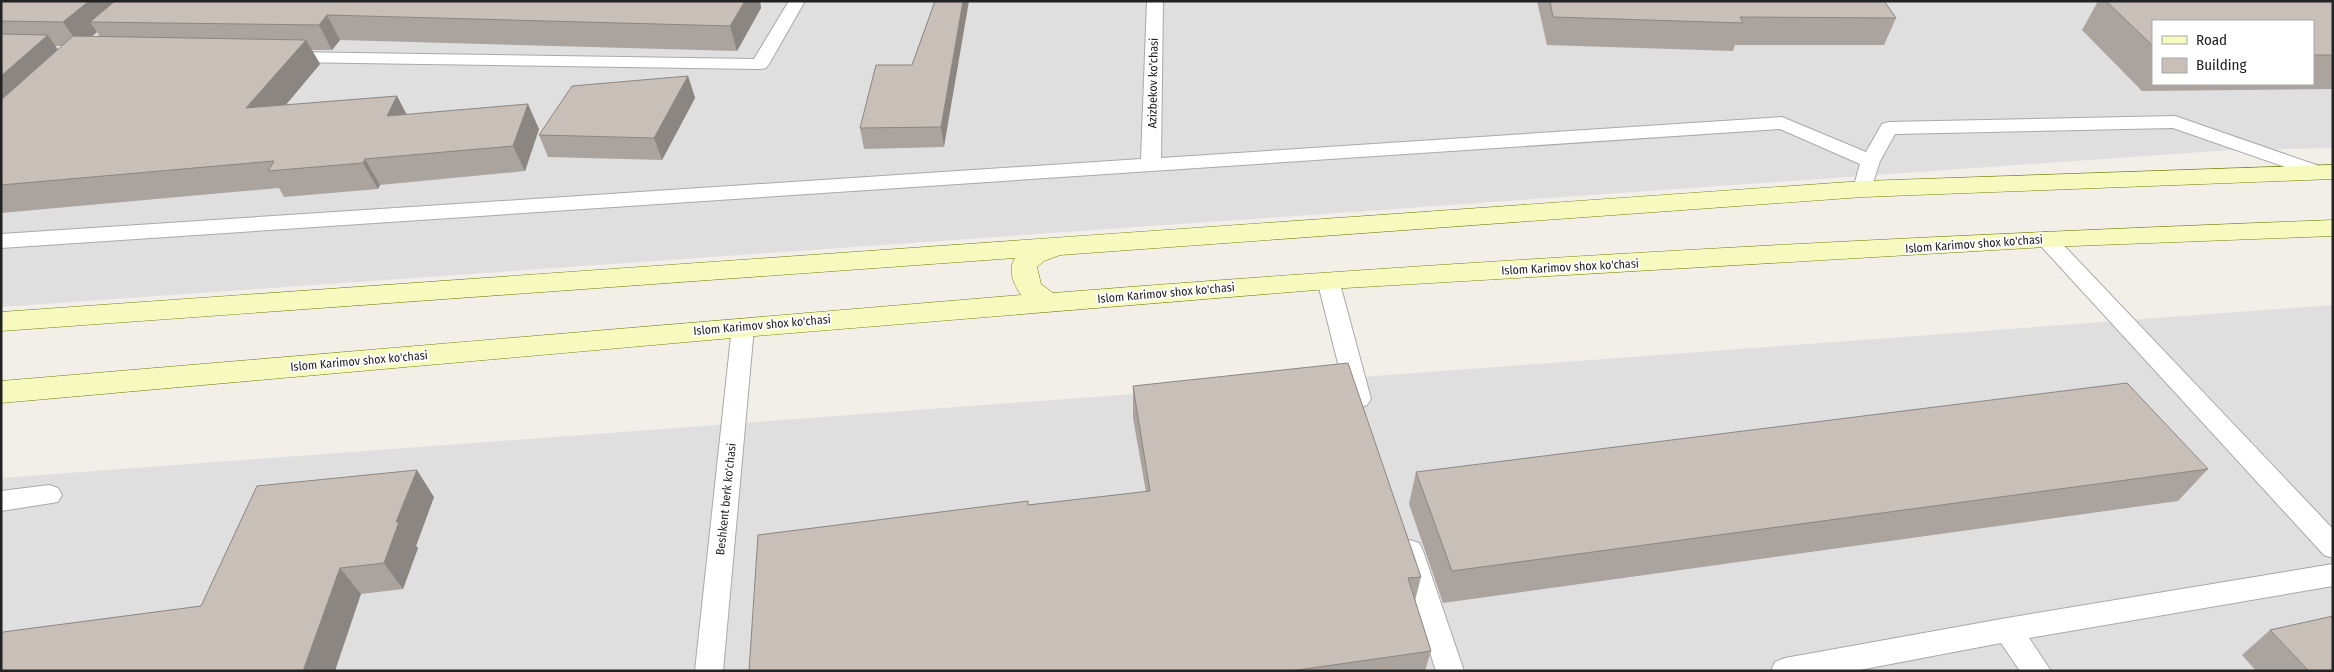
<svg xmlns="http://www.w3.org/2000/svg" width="2334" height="672" viewBox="0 0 2334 672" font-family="'Fira Sans Condensed',sans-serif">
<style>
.residential{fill:#e0dfdf;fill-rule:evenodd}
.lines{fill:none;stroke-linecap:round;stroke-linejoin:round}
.service-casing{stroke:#a9a9a9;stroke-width:2}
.secondary-casing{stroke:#707d05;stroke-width:1}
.service{fill:#fff;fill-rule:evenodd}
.secondary{fill:#f7fabf;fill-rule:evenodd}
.wall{fill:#aba49e;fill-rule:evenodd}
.shaded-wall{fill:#8b8681}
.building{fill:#c7bfb8;stroke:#8b8681}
.labels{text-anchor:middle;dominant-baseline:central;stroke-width:4;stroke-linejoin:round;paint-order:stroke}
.street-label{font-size:12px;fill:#222;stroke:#fff}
</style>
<rect width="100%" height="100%" fill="#f2efe9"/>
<path class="residential" d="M1,1H2333V148L2231,150L1,307ZM2153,21H2313V84H2153Z
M2333,305V671H1V478Z"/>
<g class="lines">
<g class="service-casing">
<path id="service" d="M789,1H805L769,64L766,68L760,69L287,62L281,61L278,57L281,53L287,52L754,59Z
M1147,1H1163L1161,158L1782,117L1866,152L1882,124L1889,122L2175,116L2325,168L2328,172L2325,176L2318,178L2311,176L2173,128L1895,134L1880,161L1870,193L1863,195L1856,193L1853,189L1860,164L1780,129L1,248V234L1141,159Z
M2046,232L2053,234L2333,529V558L2324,555L2039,244L2036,239L2039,234Z
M1328,273L1336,275L1339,280L1371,399L1367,405L1359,408L1351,405L1347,399L1317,280L1320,275Z
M743,319L751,321L754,327L723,671H695L732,327L735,321Z
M49,485L58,488L62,495L58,502L1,511V491Z
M1410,540L1419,543L1423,551L1464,671H1436L1397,551L1401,543Z
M2333,564V586L2029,638L2051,671H2020L2001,643L1854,671H1771L1775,662L1785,658L2007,618Z"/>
</g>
<g class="secondary-casing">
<path id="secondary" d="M2333,165V179L1863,197L1060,255L1044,261L1037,267L1041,284L1053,293C1479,259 1906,236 2333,220V236L2046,247L1328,289L743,337L1,403V381L1021,295C1014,285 1007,270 1015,258L1,331V312L1863,181Z"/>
</g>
<use href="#service" class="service"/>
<use href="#secondary" class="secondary"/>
</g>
<path class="wall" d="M1,1H760L761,8L737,51L340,40L332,50H312L320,64L286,105L397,96L406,114L539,129L525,171L380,185L378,189L284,197L279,188L1,213ZM97,32L100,37L92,36ZM55,46H62L58,50Z
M935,1L944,147L864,149L860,128L912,65Z
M1537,1H1884L1896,18L1884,45H1735L1733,51L1547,45Z
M2098,1H2333V89L2142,91L2082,30ZM2153,21H2313V84H2153Z
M688,76L695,98L662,160L548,157L539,135Z
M1133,386L1421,577L1415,601L1431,651L1425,671H749L1028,505L1146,492L1133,418Z
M2208,469L2178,501L1443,603L1409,504L1416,472Z
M434,497L416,546L418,548L403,589L361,594L201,606Z
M2270,630L2333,671H2256L2242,655Z"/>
<path class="shaded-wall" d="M89,1H135L90,22L97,32L80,46L63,22Z
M745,1H760L761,8L737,51L730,26Z
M963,1H969L944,147L941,127Z
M327,15L340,40L332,50L319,25Z
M48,35L65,60L1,118V76Z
M306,40L320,64L262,133L246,108Z
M688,76L695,98L662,160L654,138Z
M397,96L410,121L387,116Z
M528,104L539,129L525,171L513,146Z
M365,159L380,185L378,189L363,163Z
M417,470L434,497L416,546L418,548L403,589L384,563L396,522Z
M340,568L361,594L335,671H303Z"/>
<path class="building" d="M1,1H89L63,22L1,21Z
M115,1H745L730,26L327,15L319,25L90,22Z
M935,1H963L941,127L860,128L876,65H912Z
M1550,1H1884L1896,18L1740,17L1743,23L1553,17Z
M2106,1H2333V55H2313V21H2153V46Z
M1,34L48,35L1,76Z
M73,36L306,40L246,108L397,96L387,116L528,104L513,146L365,159L363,163L268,171L274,161L1,185V100Z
M688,76L654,138L539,135L572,86Z
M1348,363L1421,577L1408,578L1431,651L1291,671H749L758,535L1028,501V505L1150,491L1133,386Z
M2127,383L2208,469L1452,571L1416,472Z
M417,470L396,522H399L384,563L340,568L303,671H1V635L3,632L201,606L257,486Z
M2333,616V671H2309L2270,630Z"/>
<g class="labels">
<g class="street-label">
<text transform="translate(1153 83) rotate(-89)">Azizbekov ko'chasi</text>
<text transform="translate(1974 244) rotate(-4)">Islom Karimov shox ko'chasi</text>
<text transform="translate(1570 267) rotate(-3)">Islom Karimov shox ko'chasi</text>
<text transform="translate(1166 293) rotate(-5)">Islom Karimov shox ko'chasi</text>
<text transform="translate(762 325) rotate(-5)">Islom Karimov shox ko'chasi</text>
<text transform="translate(359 361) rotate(-5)">Islom Karimov shox ko'chasi</text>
<text transform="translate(726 499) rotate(-84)">Beshkent berk ko'chasi</text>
</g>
</g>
<rect width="2334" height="672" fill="none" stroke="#222222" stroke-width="5"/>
<rect x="2152" y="20" width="162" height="65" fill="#ffffff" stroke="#a7a7a7"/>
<rect x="2162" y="36" width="25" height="8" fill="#f7fabf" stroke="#a7a7a7"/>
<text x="2196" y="45" font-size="15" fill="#222222">Road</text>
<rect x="2162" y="58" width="25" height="15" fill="#c7bfb8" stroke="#a7a7a7"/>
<text x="2196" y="70" font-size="15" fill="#222222">Building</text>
</svg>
